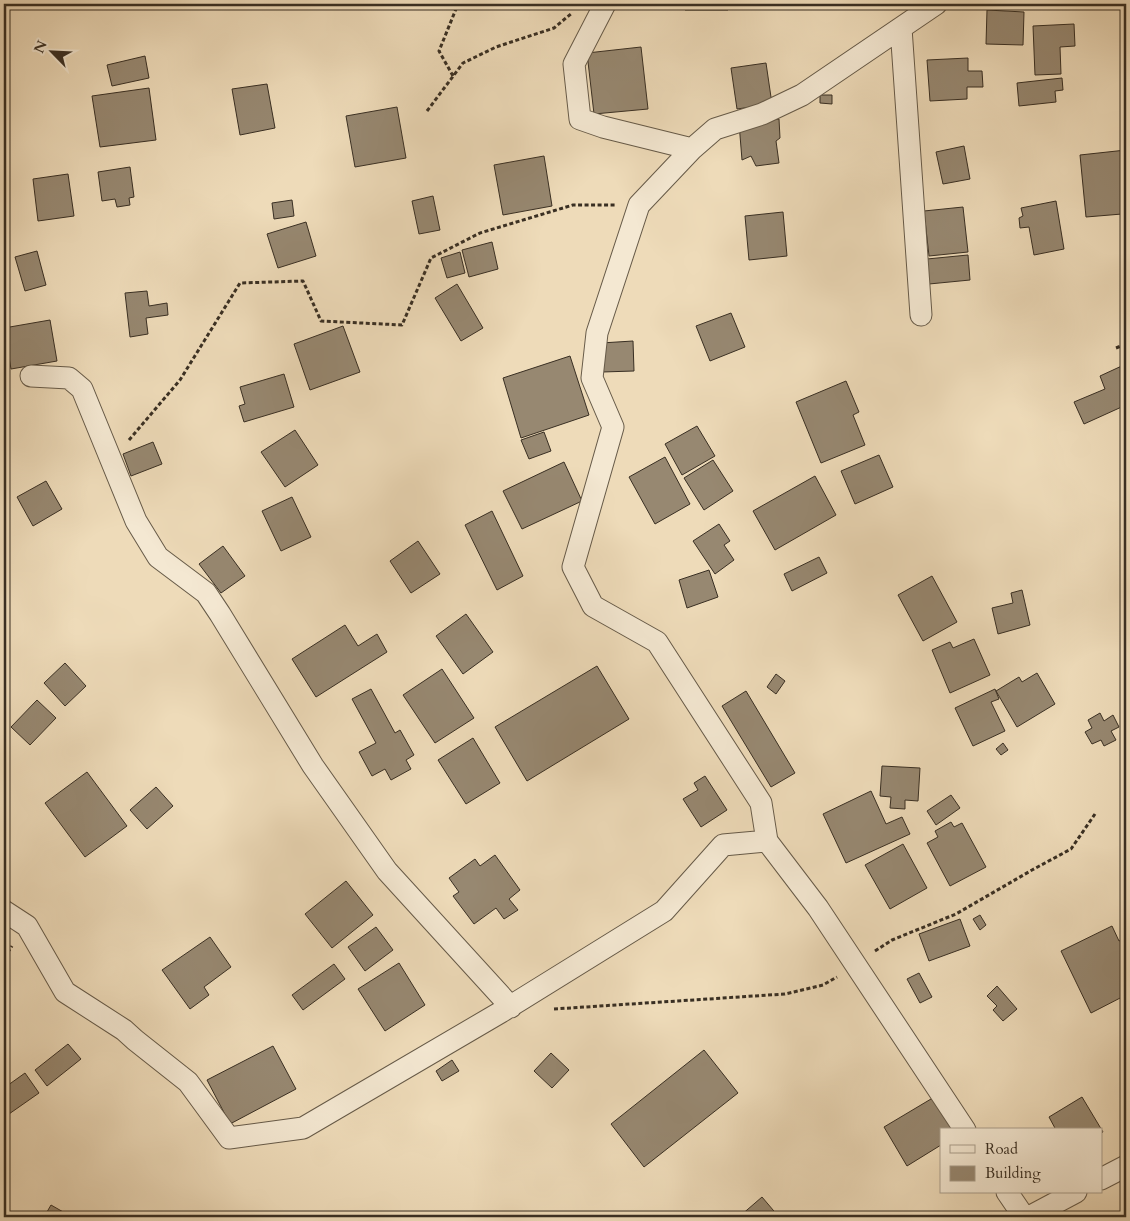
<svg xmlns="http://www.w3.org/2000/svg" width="1130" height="1221" viewBox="0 0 1130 1221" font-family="Cardo,serif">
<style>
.building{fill:#978871;stroke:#392f23}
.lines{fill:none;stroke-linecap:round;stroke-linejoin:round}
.minor-casing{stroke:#665a48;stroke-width:23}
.path{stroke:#392f23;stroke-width:3;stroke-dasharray:4 2.5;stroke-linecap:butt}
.minor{stroke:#f4e8d2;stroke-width:21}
</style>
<rect width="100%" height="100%" fill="#eedbb9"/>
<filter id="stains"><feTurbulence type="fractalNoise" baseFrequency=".004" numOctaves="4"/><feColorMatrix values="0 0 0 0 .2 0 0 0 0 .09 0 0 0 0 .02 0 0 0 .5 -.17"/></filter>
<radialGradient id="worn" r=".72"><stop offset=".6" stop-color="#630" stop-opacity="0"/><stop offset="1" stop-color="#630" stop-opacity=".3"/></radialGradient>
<path class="building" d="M685,4H728V10H685Z
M987,10L1024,12L1023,45L986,44Z
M1074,24L1075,46L1060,47L1061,74L1035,75L1033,26Z
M641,47L648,109L594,114L587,53Z
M145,56L149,78L112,86L107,65Z
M968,58V71H982L983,87H967V99L930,101L927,60Z
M766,63L772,104L737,109L731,68Z
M1062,78L1063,90L1055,91L1056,102L1019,106L1017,83Z
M267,84L275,128L240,135L232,89Z
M149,88L156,140L100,147L92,96Z
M820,95H832V104L820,103Z
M397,107L406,158L355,167L346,116Z
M779,119L780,138L776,141L779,163L756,166L751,156L742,160L739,123Z
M964,146L970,179L943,184L936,152Z
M1126,150V207H1121L1122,214L1086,217L1080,155Z
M544,156L552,206L503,215L494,165Z
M130,167L134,197L129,198L130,205L117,207L115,199L102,201L98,172Z
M68,174L74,216L38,221L33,179Z
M433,196L440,230L419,234L412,201Z
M292,200L294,216L274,219L272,203Z
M1056,201L1064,249L1034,255L1029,227L1020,228L1019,218L1023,216L1021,208Z
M963,207L968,252L929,256L924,211Z
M783,212L787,256L749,260L745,216Z
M306,222L316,256L278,268L267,234Z
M492,242L498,269L469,277L462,250Z
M37,251L46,285L25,291L15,257Z
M460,252L465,273L447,278L441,258Z
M968,255L970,280L929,284L927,259Z
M457,284L483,328L461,341L435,298Z
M147,291L149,306L167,303L168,315L146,318L148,334L130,337L125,293Z
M731,313L745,347L710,361L696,326Z
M50,320L57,361L11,369L4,328Z
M343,326L360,372L310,390L294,344Z
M633,341L634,371L602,372L601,343Z
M570,356L589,415L521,438L503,378Z
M1126,364V405L1084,424L1074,402L1105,389L1100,376Z
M284,374L294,407L244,422L239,406L245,404L240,387Z
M846,381L859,412L853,415L865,445L821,463L796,402Z
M697,426L715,456L682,475L665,444Z
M295,430L318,465L285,487L261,452Z
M544,432L551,451L529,459L521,440Z
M153,442L162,464L131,476L123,454Z
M879,455L893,487L855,504L841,471Z
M665,457L690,504L655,524L629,477Z
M713,460L733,491L704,510L684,478Z
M564,462L582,501L522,529L503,491Z
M815,476L836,515L775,550L753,511Z
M46,481L62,509L33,526L17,497Z
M292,497L311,537L281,551L262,511Z
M492,511L523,576L497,590L465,525Z
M719,524L730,541L724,545L734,560L715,574L693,541Z
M418,541L440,574L411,593L390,561Z
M223,546L245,576L221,593L199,564Z
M819,557L827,573L792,591L784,574Z
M709,570L718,597L687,608L679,580Z
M932,576L957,622L923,641L898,595Z
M1022,590L1030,625L998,634L992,608L1013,603L1011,593Z
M466,614L493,652L463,674L436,636Z
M345,625L358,646L377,634L387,652L316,697L292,659Z
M974,639L990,675L950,693L932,650L950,642L953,648Z
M65,663L86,686L65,706L44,683Z
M597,666L629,719L527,781L495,727Z
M442,669L474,718L435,743L403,695Z
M1037,673L1055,704L1017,727L996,691L1019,677L1022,682Z
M776,674L785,681L776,694L767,687Z
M371,689L395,733L400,730L414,755L406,760L411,769L391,780L385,769L372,776L359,752L376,743L352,699Z
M995,689L999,699L991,702L1005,731L973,746L955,708Z
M746,691L795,773L771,787L722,706Z
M37,700L56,718L30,745L11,727Z
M1100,713L1104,721L1113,715L1119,727L1111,731L1116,740L1104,746L1101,740L1092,744L1085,732L1092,728L1088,720Z
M473,738L500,783L466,804L438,760Z
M1003,743L1008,750L1001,755L996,749Z
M882,766L920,768L918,801L905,800V809L890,808L891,797L880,796Z
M87,772L127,826L85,857L45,803Z
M705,776L727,810L701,827L683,799L698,790L694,783Z
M156,787L173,806L147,829L130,810Z
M871,791L886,824L902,817L910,834L846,863L823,814Z
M951,795L960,808L936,825L927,811Z
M951,822L954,827L962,823L986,867L950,886L927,843L938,837L935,831Z
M903,844L927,888L890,909L865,865Z
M495,855L520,890L509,899L518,910L504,919L496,908L474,924L453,896L459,892L449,878L475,859L480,866Z
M346,881L373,915L332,948L305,914Z
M980,915L986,925L980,930L973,919Z
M960,919L970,946L929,961L919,934Z
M1112,926L1119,941L1126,938V995L1091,1013L1061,951Z
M376,927L393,950L365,971L348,947Z
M210,937L231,967L204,987L209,995L190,1009L162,970Z
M399,963L425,1005L385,1031L358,989Z
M334,964L345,979L303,1010L292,995Z
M919,973L932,997L920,1003L907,979Z
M997,986L1017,1009L1003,1021L993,1010L997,1006L987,996Z
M68,1044L81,1059L47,1086L35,1070Z
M273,1046L296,1089L230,1124L207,1080Z
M704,1050L738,1093L644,1167L611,1124Z
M551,1053L569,1070L552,1088L534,1071Z
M452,1060L459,1071L442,1081L436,1071Z
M25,1073L39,1093L9,1114L4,1107V1088Z
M936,1096L955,1130H941V1145L907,1166L884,1127Z
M1082,1097L1103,1132L1101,1133V1130H1056L1049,1117Z
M762,1197L779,1217H742L740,1216Z
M51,1205L72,1217H44Z"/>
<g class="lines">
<g class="minor-casing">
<path id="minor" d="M605,4L574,64L580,119L603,127L692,149
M901,28L921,315
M31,376L69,378L82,389L136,521L158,557L206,593L220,614L313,766L387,871L511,1007
M767,841L761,803L657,642L593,606L573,567L613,427L592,378L597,333L639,205L692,149L715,129L762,114L802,95L936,4
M4,911L27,926L65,992L124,1030L135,1040L188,1082L229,1138L303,1128L373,1087L501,1012L664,911L723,845L767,841L818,908L965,1130
M1101,1179L1126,1166
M1007,1192L1024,1217
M1029,1217L1076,1192"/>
</g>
<path class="path" d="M453,76L439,51L458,4
M427,111L463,63L496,47L554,28L572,13
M1116,348L1126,344
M129,440L180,380L240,283L303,281L321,321L402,325L431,258L480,233L573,205H615
M4,490L6,496L4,500
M875,951L892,940L956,914L1032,870L1071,849L1095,814
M4,958L12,946
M554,1009L785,994L823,985L837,977"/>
<use href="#minor" class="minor"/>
</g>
<rect width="1130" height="1221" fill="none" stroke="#eedbb9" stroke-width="20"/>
<rect x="5" y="5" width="1120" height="1211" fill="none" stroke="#392f23" stroke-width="2.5"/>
<rect x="10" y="10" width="1110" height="1201" fill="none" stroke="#392f23"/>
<rect x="940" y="1128" width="162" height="65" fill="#f4e8d2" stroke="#a99e8c"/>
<rect x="950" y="1145" width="25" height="8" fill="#f4e8d2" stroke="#a99e8c"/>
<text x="985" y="1154" font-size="15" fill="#392f23">Road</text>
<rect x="950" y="1166" width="25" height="15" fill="#978871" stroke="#a99e8c"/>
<text x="985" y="1178" font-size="15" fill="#392f23">Building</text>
<g transform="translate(52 52) rotate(294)" stroke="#f4e8d2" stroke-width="4" paint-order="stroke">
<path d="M0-4L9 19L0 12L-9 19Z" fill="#392f23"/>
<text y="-8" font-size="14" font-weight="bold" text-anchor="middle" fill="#392f23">N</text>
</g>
<rect width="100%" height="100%" filter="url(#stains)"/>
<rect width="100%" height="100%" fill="url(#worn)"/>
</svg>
